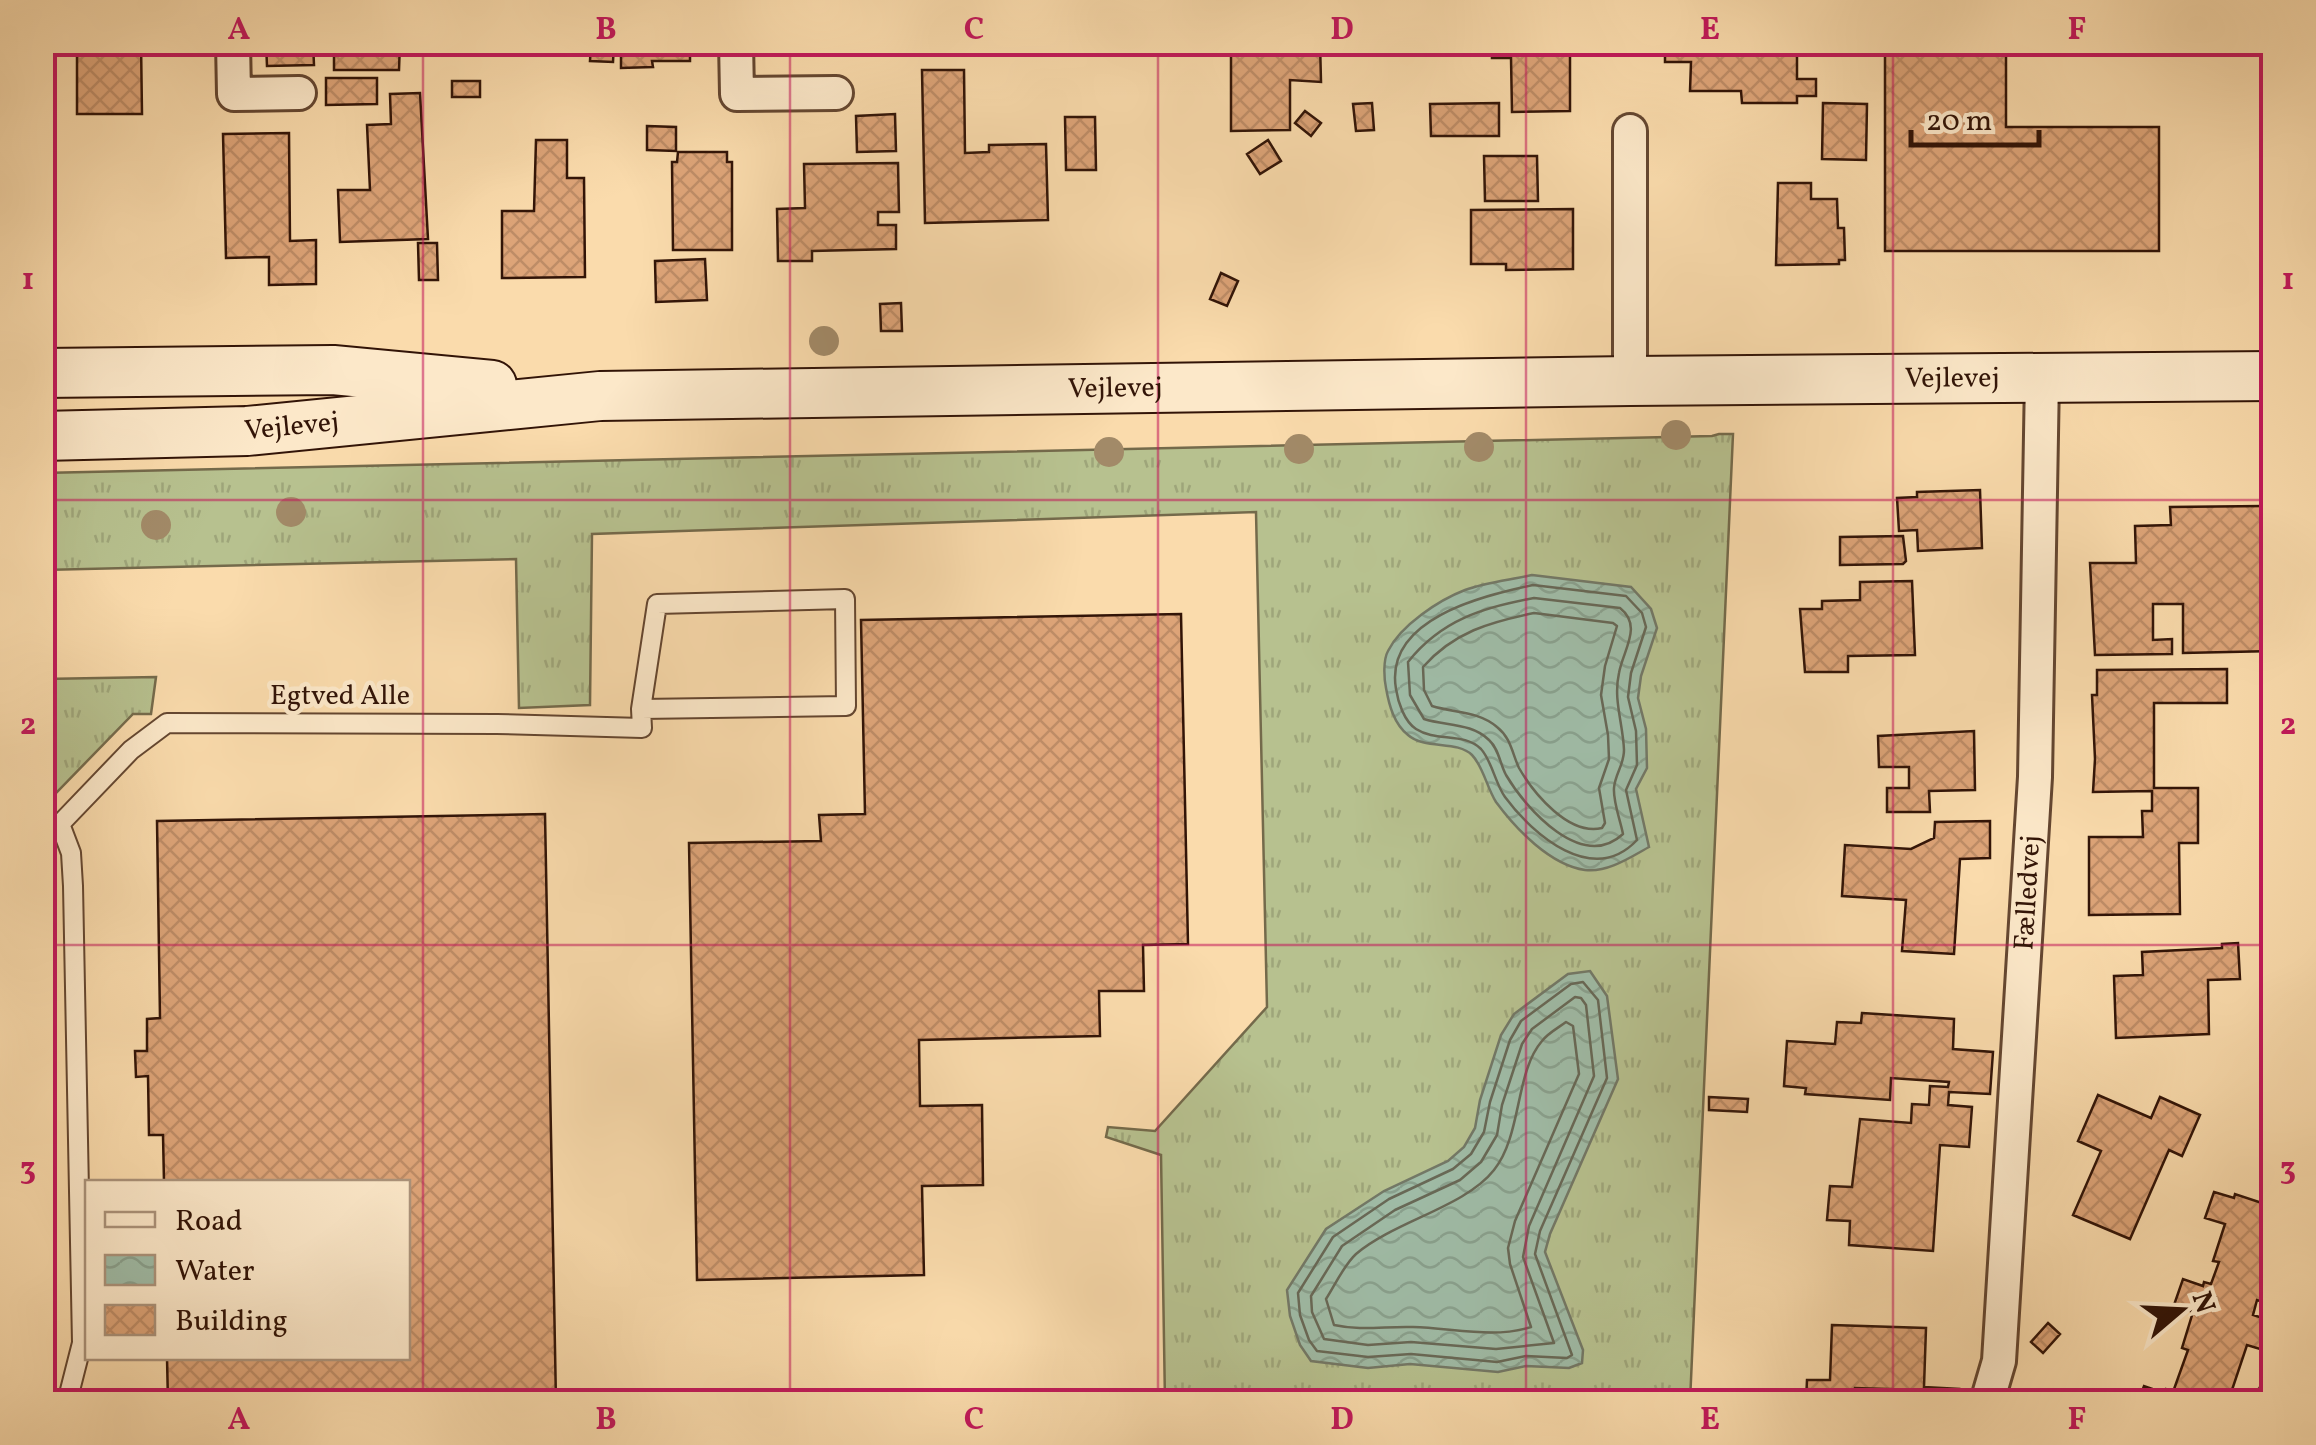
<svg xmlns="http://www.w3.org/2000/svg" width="2316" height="1445" viewBox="0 0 2316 1445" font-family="Vollkorn,serif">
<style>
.grass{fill:url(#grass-tufts);stroke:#746a4b;stroke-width:2.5}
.water{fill:url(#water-waves);stroke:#737866;stroke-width:2.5}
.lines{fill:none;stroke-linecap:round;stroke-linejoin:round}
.shore{stroke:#686856;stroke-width:2.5}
.building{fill:url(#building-cross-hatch);stroke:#321407;stroke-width:2.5}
.lane-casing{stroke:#644630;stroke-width:22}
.street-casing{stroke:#644630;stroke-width:38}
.secondary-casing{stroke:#321407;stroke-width:52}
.lane{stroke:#fce8c9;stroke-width:18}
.street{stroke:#fce8c9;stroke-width:32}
.secondary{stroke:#fce8c9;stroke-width:48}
.tree{fill:#a28a68}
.grid{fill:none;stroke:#c2185b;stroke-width:2.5;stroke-opacity:0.55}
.labels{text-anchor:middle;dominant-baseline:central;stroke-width:9;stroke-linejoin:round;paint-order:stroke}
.street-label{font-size:28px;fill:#321407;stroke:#fce8c9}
.neatline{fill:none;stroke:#c2185b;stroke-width:4}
.grid-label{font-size:32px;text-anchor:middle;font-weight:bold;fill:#c2185b}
</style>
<defs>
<pattern id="grass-tufts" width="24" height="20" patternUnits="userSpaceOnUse" patternTransform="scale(2.5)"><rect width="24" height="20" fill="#b7c18f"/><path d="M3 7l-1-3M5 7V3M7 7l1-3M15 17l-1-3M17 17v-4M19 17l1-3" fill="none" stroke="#9ea57a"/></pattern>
<pattern id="water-waves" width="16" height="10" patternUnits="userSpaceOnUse" patternTransform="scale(2.5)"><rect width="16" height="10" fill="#9fbba6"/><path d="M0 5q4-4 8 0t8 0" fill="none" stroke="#89a08d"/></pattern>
<pattern id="building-cross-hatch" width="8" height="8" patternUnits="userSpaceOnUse" patternTransform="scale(2.5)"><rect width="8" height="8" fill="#dda478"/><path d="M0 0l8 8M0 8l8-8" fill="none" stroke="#be8c66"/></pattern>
</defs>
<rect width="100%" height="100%" fill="#fadbac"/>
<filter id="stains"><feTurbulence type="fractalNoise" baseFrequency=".002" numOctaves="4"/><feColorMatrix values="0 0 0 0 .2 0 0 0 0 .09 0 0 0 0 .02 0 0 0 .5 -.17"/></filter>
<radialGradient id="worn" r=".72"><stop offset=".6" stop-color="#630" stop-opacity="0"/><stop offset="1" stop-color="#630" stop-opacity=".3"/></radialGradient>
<path class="grass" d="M1719,434H1733L1690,1402H1165L1161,1155L1106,1137L1108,1127L1155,1131L1267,1007L1256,512L592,534L590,705L519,708L516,559L43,570L42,473L1712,436Z
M156,677L151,714H133L56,793L43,795V679Z"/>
<path class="water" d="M1532,575L1631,587L1651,609L1657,628L1641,676L1638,698L1646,729L1647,768L1636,789L1649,847C1631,857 1607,873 1585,870C1550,865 1516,829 1496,802C1487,788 1483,766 1472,755C1457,740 1425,750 1408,735C1394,724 1389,705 1386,688C1384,678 1383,660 1388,651C1401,625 1439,600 1465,590C1486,582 1510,580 1532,575Z
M1590,971L1607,996L1618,1079L1550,1234L1545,1252L1583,1350L1582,1363L1569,1368L1526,1366L1498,1372L1410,1364L1368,1368L1311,1361L1300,1345L1290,1316L1287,1290L1326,1229L1384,1191L1448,1161L1464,1147L1475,1128L1480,1100L1501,1035L1514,1014L1568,974Z"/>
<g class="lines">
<path class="shore" d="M1533,585L1626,596L1642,613L1646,627L1631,673L1628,697L1636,731L1637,765L1626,790L1637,840C1593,887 1533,835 1505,797C1495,783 1492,761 1481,749C1464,732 1436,742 1416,729C1404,721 1398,702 1396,689C1384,619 1482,596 1533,585Z
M1534,598L1620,608C1643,626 1623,650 1619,673C1613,700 1623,723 1624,750C1624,765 1615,774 1614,788C1613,802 1620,819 1623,834C1582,872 1526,809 1506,775C1500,764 1499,749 1489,740C1472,723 1446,726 1424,719L1410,695L1408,662C1441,620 1484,607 1534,598Z
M1534,613L1613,623L1617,626L1605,666L1601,695L1608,735L1609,759L1599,788L1605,823L1602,828C1569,836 1534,794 1519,768C1512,753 1511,738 1497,727C1478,711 1455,713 1432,706L1424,690L1423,667C1454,632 1490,622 1534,613Z
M1583,982L1598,1000L1607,1078L1540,1231L1535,1254L1572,1355L1567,1358L1526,1356L1497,1362L1411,1354L1368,1357L1317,1351L1309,1340L1300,1315L1298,1293L1333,1237L1389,1199L1453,1169L1471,1154L1484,1132L1490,1102L1510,1040L1521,1021L1571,984Z
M1575,997L1581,998L1586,1005L1594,1076L1529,1226L1523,1257L1554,1343L1496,1349L1411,1342L1368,1345L1324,1339L1312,1312L1311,1296L1342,1246L1395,1210L1460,1180L1481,1162L1497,1135L1502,1105L1522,1044L1532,1029Z
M1566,1022L1573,1026L1579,1074L1515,1221L1508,1248L1510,1264L1531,1327C1493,1339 1453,1328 1413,1327C1386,1326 1361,1331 1334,1325L1326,1299C1335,1285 1344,1265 1356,1254C1395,1221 1465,1207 1494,1170C1522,1135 1515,1072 1542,1041C1548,1033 1558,1028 1566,1022Z"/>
</g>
<path class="building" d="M77,42H141L142,114H77Z
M266,42H313L314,65L267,66Z
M334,42H400L399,70H334Z
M621,42H690V61H652L653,67L621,68Z
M1234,42H1320L1321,82L1290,80V130L1231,131V44Z
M1492,42H1570V111L1512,112L1511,58H1492Z
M1665,42H1797V79H1816V96H1797V103H1742L1741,91H1690L1691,62H1665Z
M1885,42H2006V127H2159V251H1885Z
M591,43H614L613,62L590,61Z
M922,70H964L965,153L989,152V145L1046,144L1048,220L925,223Z
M326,78H377V104L326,105Z
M452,81H480V97H452Z
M420,93L428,239L340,242L338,190H370L367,125L391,124L390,94Z
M1372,103L1374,130L1356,131L1353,104Z
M1499,103V136H1431L1430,104Z
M1823,103L1867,104L1866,160L1822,159Z
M1305,111L1321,123L1311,136L1295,123Z
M895,114L896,151L857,152L856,116Z
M1065,117H1095L1096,170H1066Z
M647,126L676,127V151L647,150Z
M289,133L290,241L316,240V284L269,285V257L226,258L223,134Z
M536,140H567V178H584L585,277L502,278V211H534Z
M1268,140L1281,161L1260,174L1247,154Z
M678,152H727V162H732V250H673L672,162H677Z
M1484,156H1537L1538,201H1485Z
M898,163L899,212H878V225H896V249L812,251V261H778L777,209L805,208L804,164Z
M1778,183H1811V199H1837L1838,228H1844L1845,260H1839V264L1776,265Z
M1573,209V269L1506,270V264H1471V210Z
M418,243H437L438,280H419Z
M705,259L707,300L656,302L655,261Z
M1221,273L1238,281L1227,306L1210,299Z
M901,303L902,331H881L880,304Z
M1980,490L1982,548L1918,551L1917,530L1899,531L1897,498L1917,497V492Z
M2264,506H2274V651L2183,653V604H2153V640L2172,639V654L2095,655L2090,563H2136L2135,526L2171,525L2170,507Z
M1903,536L1906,561L1903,564L1840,565V537Z
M1912,581L1915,655L1848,656V672H1805L1800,609H1822V601L1860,600V582Z
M1181,614L1188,944L1143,945L1144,991H1099L1100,1036L919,1040L920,1106L982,1105L983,1185L922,1186L924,1275L697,1280L689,843L821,841L819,815L865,814L861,620Z
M2227,669V703H2154V788H2198V843H2179L2180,914L2089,915V837H2143L2142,811H2152V791L2093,792L2095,759L2092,695H2097V670Z
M1974,731L1975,790L1929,791L1930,812H1887V788H1909V767H1879L1878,736Z
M545,814L556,1402H168L167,1358H408V1182H164L163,1135H149L148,1076L136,1077L135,1051H147V1019L160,1018L157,821Z
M1990,821V858L1960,859L1954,954L1902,951L1906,900L1842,896L1845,845L1911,849L1934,838L1935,822Z
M2238,943L2240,979L2208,980L2209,1034L2116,1038L2114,976L2143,975L2142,952L2222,948V944Z
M1862,1013L1954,1019L1953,1049L1993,1052L1990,1094L1949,1092L1948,1105L1972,1107L1969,1147L1940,1145L1933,1251L1849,1245L1850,1221L1827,1220L1830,1186L1852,1187L1860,1119L1911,1123L1912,1104L1929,1105L1930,1086L1948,1087L1949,1082L1891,1078L1890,1100L1805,1094L1806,1088L1784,1086L1787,1041L1835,1044L1837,1022L1861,1023Z
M2098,1095L2151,1118L2160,1097L2200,1115L2182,1156L2169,1150L2130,1239L2073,1215L2101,1151L2078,1141Z
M1709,1097L1748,1099L1747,1112L1709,1110Z
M2214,1192L2234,1198L2235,1194L2274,1207V1271L2263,1302L2257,1300L2253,1315L2269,1320L2260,1349L2247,1345L2228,1402H2138L2144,1386L2164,1393L2166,1389L2173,1392L2188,1350L2182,1348L2193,1312L2174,1305L2183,1279L2203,1286L2204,1282L2211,1284L2219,1262L2213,1261L2225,1224L2205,1218Z
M2048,1323L2060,1334L2043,1353L2031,1342Z
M1832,1325L1926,1328L1924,1387L1959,1389L1955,1402H1919V1390L1855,1388L1854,1402H1806L1807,1380H1830Z"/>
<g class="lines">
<g class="lane-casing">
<path id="lane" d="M42,823L60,824L71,853L73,886L82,1343L67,1402
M60,824L131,750L167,723L497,724L642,728L641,709L846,706L845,599L657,604L641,709"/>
</g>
<g class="street-casing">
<g id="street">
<path d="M233,42L234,94L299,93"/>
<path d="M736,42L737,94L836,93"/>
<path d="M1630,381V131"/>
<path id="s1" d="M1987,1402L1999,1361L2035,777L2042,378"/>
<path d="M2271,1402L2274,1398"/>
</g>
</g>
<g class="secondary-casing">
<g id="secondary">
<path d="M42,373L333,370L492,385"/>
<path id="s2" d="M42,436L247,431L600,396L1630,381L2274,376"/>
</g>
</g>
<use href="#lane" class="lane"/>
<use href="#street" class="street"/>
<use href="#secondary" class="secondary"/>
</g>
<g class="tree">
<circle cx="824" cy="341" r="15"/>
<circle cx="1676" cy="435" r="15"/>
<circle cx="1479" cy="447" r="15"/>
<circle cx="1299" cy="449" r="15"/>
<circle cx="1109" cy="452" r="15"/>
<circle cx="291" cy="512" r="15"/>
<circle cx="156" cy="525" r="15"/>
</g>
<path class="grid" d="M423,42V1402M790,42V1402M1158,42V1402M1526,42V1402M1893,42V1402M42,500H2274M42,945H2274"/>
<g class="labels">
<g class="street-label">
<text stroke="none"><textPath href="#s2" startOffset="1912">Vejlevej</textPath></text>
<text stroke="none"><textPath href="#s2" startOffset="1075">Vejlevej</textPath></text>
<text stroke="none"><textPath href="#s2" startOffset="250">Vejlevej</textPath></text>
<text x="340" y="696">Egtved Alle</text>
<text stroke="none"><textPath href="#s1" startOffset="512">Fælledvej</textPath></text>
</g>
</g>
<rect width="2316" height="1445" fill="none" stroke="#fadbac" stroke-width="110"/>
<rect x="85" y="1180" width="325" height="180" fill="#fce8c9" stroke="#ab937b" stroke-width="2.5"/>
<rect x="105" y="1212" width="50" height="15" fill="#fce8c9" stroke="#ab937b" stroke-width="2.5"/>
<text x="175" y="1230" font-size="30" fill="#321407">Road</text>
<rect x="105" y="1255" width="50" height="30" fill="url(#water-waves)" stroke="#ab937b" stroke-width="2.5"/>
<text x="175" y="1280" font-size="30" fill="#321407">Water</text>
<rect x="105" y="1305" width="50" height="30" fill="url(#building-cross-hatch)" stroke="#ab937b" stroke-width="2.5"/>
<text x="175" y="1330" font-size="30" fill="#321407">Building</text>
<g transform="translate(2181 1310) rotate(71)" stroke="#fce8c9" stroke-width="8" paint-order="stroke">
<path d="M0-8L18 38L0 25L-18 38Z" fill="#321407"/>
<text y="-15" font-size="28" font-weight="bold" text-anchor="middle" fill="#321407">N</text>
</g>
<path d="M1911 130v15h128v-15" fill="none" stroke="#321407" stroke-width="5"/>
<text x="1926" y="130" font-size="30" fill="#321407" stroke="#fce8c9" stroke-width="8" paint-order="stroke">20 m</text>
<rect x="55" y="55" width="2206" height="1335" class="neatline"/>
<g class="grid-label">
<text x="239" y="39">A</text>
<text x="606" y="39">B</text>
<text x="974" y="39">C</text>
<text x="1342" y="39">D</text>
<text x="1710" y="39">E</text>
<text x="2077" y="39">F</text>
<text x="28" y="289">1</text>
<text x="2288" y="289">1</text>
<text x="28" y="734">2</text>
<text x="2288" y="734">2</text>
<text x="28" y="1179">3</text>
<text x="2288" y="1179">3</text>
<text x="239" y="1429">A</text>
<text x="606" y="1429">B</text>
<text x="974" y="1429">C</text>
<text x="1342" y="1429">D</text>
<text x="1710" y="1429">E</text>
<text x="2077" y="1429">F</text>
</g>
<rect width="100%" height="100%" filter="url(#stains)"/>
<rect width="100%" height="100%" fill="url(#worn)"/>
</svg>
